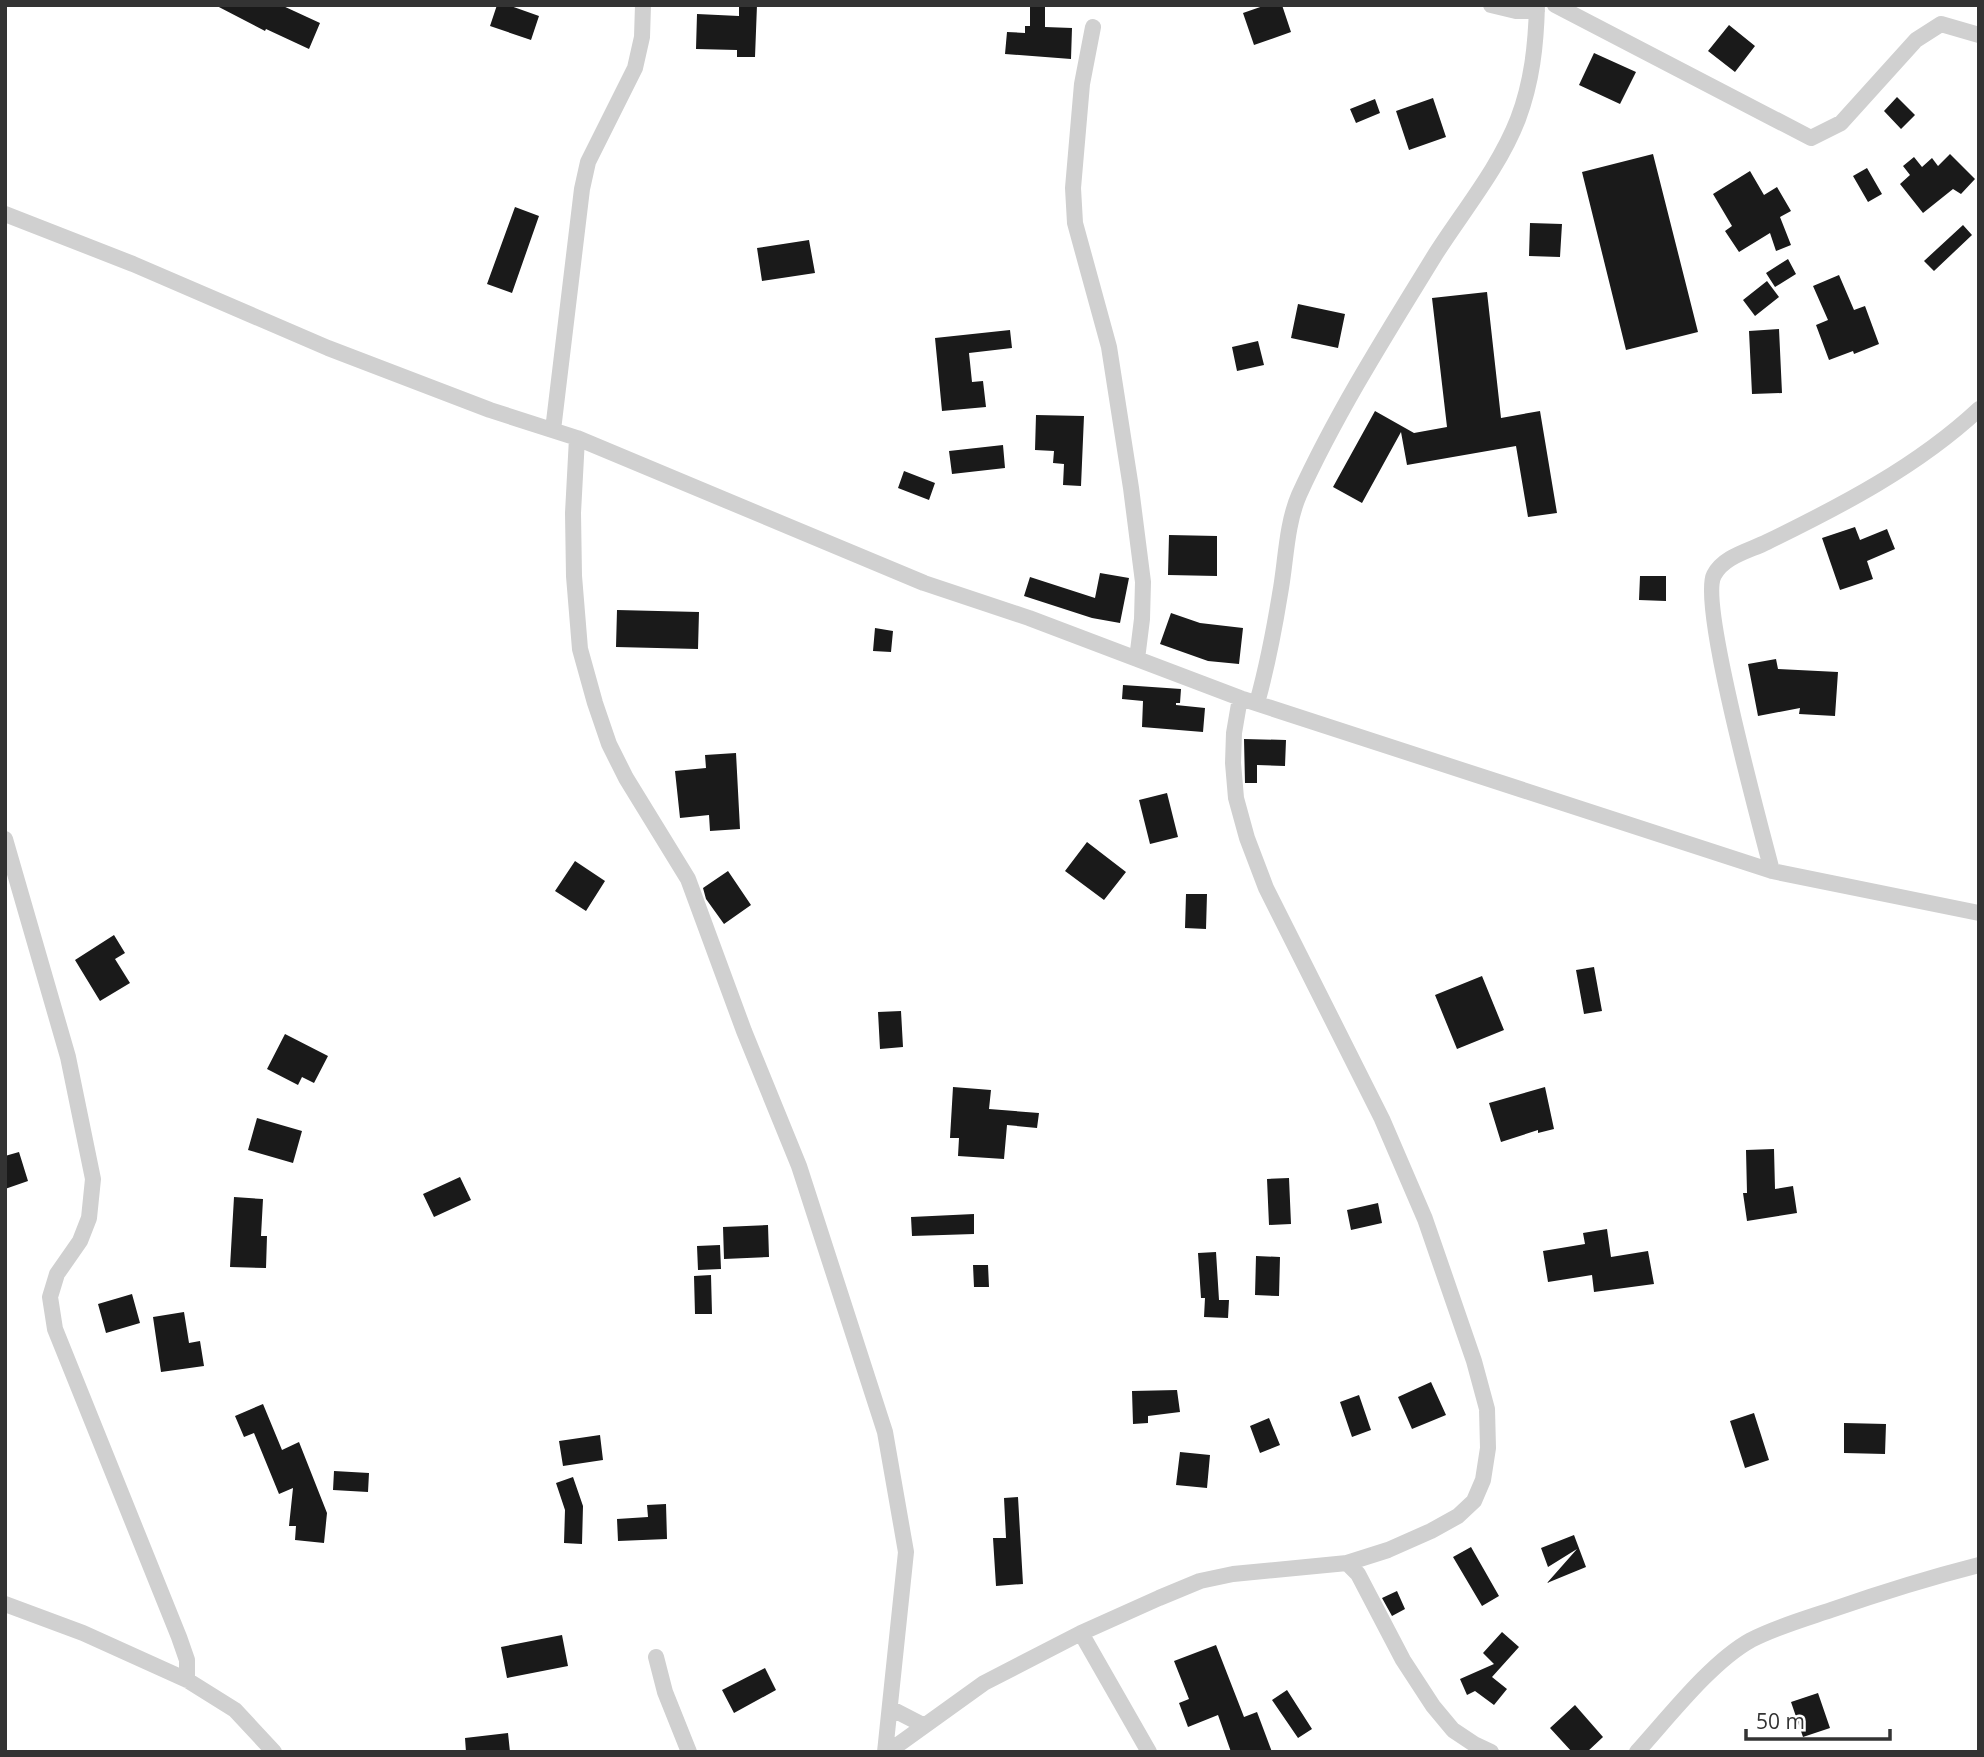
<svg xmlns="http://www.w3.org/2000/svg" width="1984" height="1757" viewBox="0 0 1984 1757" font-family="'Open Sans',sans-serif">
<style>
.building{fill:#1a1a1a}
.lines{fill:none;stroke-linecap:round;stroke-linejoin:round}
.minor{stroke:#d0d0d0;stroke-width:16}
</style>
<rect width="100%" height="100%" fill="#fff"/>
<path class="building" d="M215,5H281L320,23L309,49L266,29L265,31Z
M497,5H508L539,16L531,40L490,26Z
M739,5H757L755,57H737V50L696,49L697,14L739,16Z
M1030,5H1045V27L1072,28L1071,59L1005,54L1007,32L1025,33V26H1030Z
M1266,5H1282L1291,32L1254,45L1243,13Z
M1729,25L1755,46L1735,72L1708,51Z
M1594,53L1636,72L1620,104L1579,85Z
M1897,97L1915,115L1901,129L1884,111Z
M1433,98L1446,137L1409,150L1396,111Z
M1375,99L1380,113L1356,123L1350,109Z
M1653,154L1698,332L1626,350L1582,172Z
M1950,154L1975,179L1961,194L1953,189L1923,213L1900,184L1910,175L1903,166L1914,157L1922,167L1932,158L1938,166Z
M1867,168L1882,194L1868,202L1853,176Z
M1750,171L1764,195L1777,187L1791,211L1780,217L1791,245L1776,251L1770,233L1739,252L1725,231L1732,226L1713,194Z
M515,207L539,216L512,293L487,284Z
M1530,223L1562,224L1560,257L1529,256Z
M1963,225L1972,235L1934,271L1924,261Z
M809,240L815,273L762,281L757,248Z
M1788,259L1796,274L1775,287L1766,273Z
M1839,275L1854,310L1865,306L1879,344L1854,354L1853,351L1829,360L1816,325L1828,320L1813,286Z
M1767,281L1779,297L1755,316L1743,300Z
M1487,292L1501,418L1540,411L1557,513L1528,517L1516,446L1407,465L1401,432L1362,503L1333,487L1375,411L1414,433L1447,427L1432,298Z
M1298,304L1345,314L1338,348L1291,338Z
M1779,329L1782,393L1752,394L1749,331Z
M1010,330L1012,348L969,353L972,382L983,381L986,407L942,411L935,338Z
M1258,341L1264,365L1237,371L1232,347Z
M1036,415L1084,416L1081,486L1063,485L1064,464L1053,463L1054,451L1035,450Z
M1003,445L1005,468L952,474L949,451Z
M904,471L935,483L929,500L898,488Z
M1855,527L1860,540L1887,529L1895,549L1867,561L1873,579L1840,590L1822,538Z
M1169,535L1217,536V576L1168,575Z
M1100,573L1129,578L1120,623L1092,618L1024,596L1030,577L1095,598Z
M1640,576H1666V601L1639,600Z
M617,610L699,612L698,649L616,647Z
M1171,613L1200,623L1243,628L1239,664L1208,661L1160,644Z
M875,628L893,631L891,652L873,651Z
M1776,659L1778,669L1838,672L1835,716L1799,714L1800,708L1758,716L1748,664Z
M1123,685L1181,689L1180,703H1176V705L1205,708L1203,732L1142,727L1143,701L1122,699Z
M1244,739L1286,740L1285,766L1257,765V783H1245Z
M736,753L740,829L710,831L709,815L680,818L675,771L706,768L705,755Z
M1167,793L1178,837L1150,844L1139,800Z
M1087,842L1126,872L1104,900L1065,871Z
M575,861L605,881L586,911L555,891Z
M728,871L751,905L724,924L706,899L703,888Z
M1186,894H1207L1206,929L1185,928Z
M114,935L125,953L115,959L130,983L100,1001L75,960Z
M1594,967L1602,1011L1584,1014L1576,970Z
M1482,976L1504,1030L1457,1049L1435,995Z
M901,1011L903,1047L880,1049L878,1012Z
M285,1034L328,1056L314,1083L302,1077L298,1085L267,1069Z
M953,1087L991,1090L989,1109L1039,1113L1037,1128L1007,1125L1004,1159L958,1156L959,1138H950Z
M1545,1087L1554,1129L1538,1133V1130L1501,1142L1489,1103Z
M257,1118L302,1131L293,1163L248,1150Z
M1774,1149L1775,1189L1793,1186L1797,1213L1747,1221L1743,1193H1747L1746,1150Z
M19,1152L28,1181L5,1189V1156Z
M460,1177L471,1200L434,1217L423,1194Z
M1289,1178L1291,1224L1269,1225L1267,1179Z
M234,1197L263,1199L261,1236H267L266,1268L230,1267Z
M1378,1203L1382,1223L1351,1230L1347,1210Z
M974,1214V1234L912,1236L911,1217Z
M768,1225L769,1257L724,1259L723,1227Z
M1607,1229L1611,1257L1648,1251L1654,1284L1594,1292L1592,1275L1548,1282L1543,1251L1585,1244L1583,1233Z
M720,1245L721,1269L698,1270L697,1246Z
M1216,1252L1219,1300H1229L1228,1318L1204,1317L1205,1298H1201L1198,1253Z
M1256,1256L1280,1257L1279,1296L1255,1295Z
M973,1265H988L989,1287H974Z
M711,1275L712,1314H695L694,1276Z
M132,1294L140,1323L106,1333L98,1304Z
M184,1312L189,1343L200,1341L204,1366L161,1372L153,1317Z
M1431,1382L1446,1415L1412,1429L1398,1397Z
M1177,1390L1180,1412L1148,1416V1423L1133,1424L1132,1391Z
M1359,1395L1371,1430L1352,1437L1340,1402Z
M263,1404L282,1450L299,1442L327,1513L324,1543L295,1540L296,1526H289L293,1488L279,1494L254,1433L244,1437L235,1416Z
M1754,1413L1769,1460L1745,1468L1730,1421Z
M1269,1418L1280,1445L1260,1453L1250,1426Z
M1844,1423L1886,1424L1885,1454L1844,1453Z
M600,1435L603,1460L563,1466L559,1441Z
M1180,1452L1210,1455L1207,1488L1176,1485Z
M334,1471L369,1473L368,1492L333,1490Z
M573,1477L583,1506L582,1544L564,1543L565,1510L556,1483Z
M1018,1497L1023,1584L996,1586L993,1538H1006L1004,1498Z
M666,1504L667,1539L618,1541L617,1519L648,1517L647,1505Z
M1574,1535L1586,1567L1547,1583L1577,1549L1548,1567L1541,1548Z
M1471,1547L1499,1596L1482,1606L1453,1557Z
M1397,1591L1405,1609L1392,1616L1382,1598Z
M1502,1632L1519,1647L1492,1677L1507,1689L1494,1705L1475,1691L1467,1695L1460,1679L1494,1664L1483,1653Z
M562,1635L568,1666L507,1678L501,1647Z
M1216,1645L1244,1717L1257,1712L1272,1752H1231L1218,1715L1188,1727L1179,1703L1189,1699L1174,1661Z
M765,1668L776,1690L734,1713L722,1690Z
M1287,1690L1312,1729L1298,1738L1272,1700Z
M1818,1693L1830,1728L1803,1737L1791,1702Z
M1575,1705L1603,1737L1587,1752H1572L1550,1728Z
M508,1733L510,1752H466L465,1738Z"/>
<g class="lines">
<path class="minor" d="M1491,5L1516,11H1537
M1555,5L1811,138L1841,123L1916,40L1941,24L1979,35
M1093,27L1082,84L1073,188L1075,223L1109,347L1131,488L1143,582L1142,619L1137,659
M5,214L133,264L328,348L490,410L577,438L924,583L1029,618L1240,698L1772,871L1979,913
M553,430L582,189L588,162L635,68L642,37L643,5
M577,438L573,513L574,576L580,649L595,703L609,744L626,778L688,879L744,1031L799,1166L885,1432L906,1552L885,1752
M1257,703C1267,667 1274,631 1280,594C1286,562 1286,525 1299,495C1337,412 1387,333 1435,255C1463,211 1499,168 1518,119C1532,82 1536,45 1537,5
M5,839L68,1057L93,1179L89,1218L80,1241L57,1274L50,1297L55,1329L179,1637L187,1660V1680
M1772,871C1761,828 1699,603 1714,575C1724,556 1749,551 1767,542C1841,506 1918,466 1979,409
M1347,1563L1358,1574L1403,1660L1433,1706L1453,1730L1474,1744L1491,1752
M5,1604L83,1633L187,1680L235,1710L274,1752
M1081,1633L1149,1752
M656,1657L665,1692L689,1752
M890,1708L923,1725
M888,1752L984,1683L1081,1633L1159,1598L1200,1581L1233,1574L1347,1563L1388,1550L1431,1531L1458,1516L1474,1501L1483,1480L1488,1448L1487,1409L1474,1361L1425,1219L1382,1119L1266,888L1247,838L1236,798L1233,763L1234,733L1240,698
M1637,1752C1668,1718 1711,1662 1751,1640C1776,1627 1804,1619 1831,1610C1880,1593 1928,1578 1979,1565"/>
</g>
<rect width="1984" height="1757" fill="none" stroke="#333333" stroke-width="14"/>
<path d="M1746 1729v10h144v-10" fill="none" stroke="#333333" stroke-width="3.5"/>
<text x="1756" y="1729" font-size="21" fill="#333333" stroke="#ffffff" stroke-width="5" paint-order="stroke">50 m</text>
</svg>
